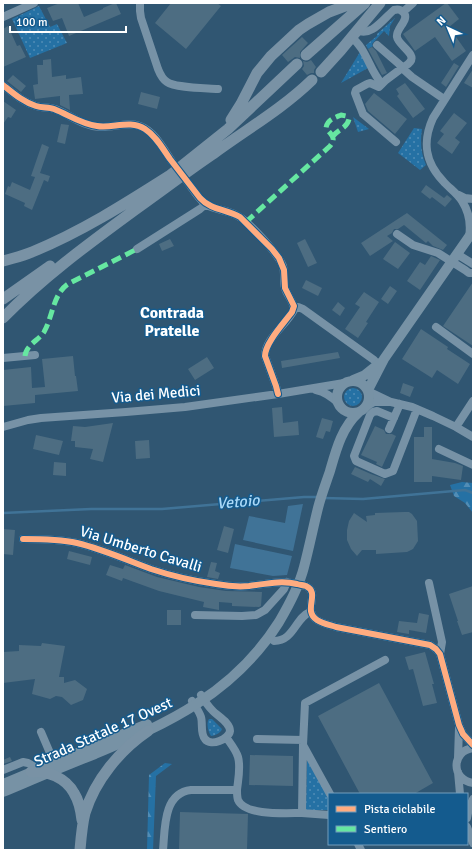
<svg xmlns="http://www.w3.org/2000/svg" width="476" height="853" viewBox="0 0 476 853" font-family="Signika,sans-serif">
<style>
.grass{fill:url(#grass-dots)}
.forest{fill:url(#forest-firs)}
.water{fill:#407397}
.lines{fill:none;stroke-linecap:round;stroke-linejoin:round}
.stream{stroke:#407397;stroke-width:2.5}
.building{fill:#4d6d82}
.minor-tunnel{stroke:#4f6f87;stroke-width:8;stroke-dasharray:8 4;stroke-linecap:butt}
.minor{stroke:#7792a6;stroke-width:8}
.major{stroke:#7792a5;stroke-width:10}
.highway{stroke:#7992a5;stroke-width:11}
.quiet{stroke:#66e7a1;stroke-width:5;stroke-dasharray:10 5;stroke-linecap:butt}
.cycleway-casing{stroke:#145b8e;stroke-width:8}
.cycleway{stroke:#ffac80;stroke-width:6}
.labels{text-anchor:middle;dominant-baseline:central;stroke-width:3;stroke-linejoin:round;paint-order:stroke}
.street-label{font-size:15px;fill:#fff;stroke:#145b8e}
.neighbourhood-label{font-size:16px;font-weight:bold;fill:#fff;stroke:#145b8e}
.water-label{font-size:16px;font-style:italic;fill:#aad9f8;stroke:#145b8e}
</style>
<defs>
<pattern id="grass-dots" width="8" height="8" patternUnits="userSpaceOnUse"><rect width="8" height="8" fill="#2571a4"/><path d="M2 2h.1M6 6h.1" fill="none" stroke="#518db6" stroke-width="1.8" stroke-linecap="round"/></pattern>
<pattern id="forest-firs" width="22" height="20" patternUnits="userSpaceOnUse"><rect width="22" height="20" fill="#2571a4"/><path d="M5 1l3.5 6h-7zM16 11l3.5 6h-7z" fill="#518db6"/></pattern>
</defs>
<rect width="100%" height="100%" fill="#305672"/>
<path class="grass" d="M39,6L50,27L57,24L67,43L30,58L12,19Z
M395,18L390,26L389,36L384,31L372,44L373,46L368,49L366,45L377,36V34Z
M360,52L368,68L341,83Z
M353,117L369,129L358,132Z
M414,128L422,129C420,142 421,154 426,165L420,170L398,153Z
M344 397a9 9 0 1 1 18 0a9 9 0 1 1-18 0Z
M209,719H212L222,729C221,733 214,736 211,736C208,732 206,723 209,719Z
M307,760L329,799V810H306Z"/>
<path class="forest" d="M462,482L473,483V513L465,503L454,496L450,485Z
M165,763L172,764L156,776L153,850H147L149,775Z"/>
<path class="water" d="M303,504L293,551L243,540L249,516L285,523L288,506Z
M235,544L292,556L287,575L273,576L230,568Z"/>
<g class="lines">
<path class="stream" d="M323,498L363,499L465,490L473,493
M3,513L91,509H162L304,497H318"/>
</g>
<path class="building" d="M60,3H78L84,17L103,9V8L115,3H116L121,14L69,36L62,18L53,21L47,8Z
M171,3H217L221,6L186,49L155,23Z
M446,3H447L459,19L449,27L466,51L452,61L435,37L415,51L403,34Z
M8,26L17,46L20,45L26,57L3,67V29Z
M302,37L308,43L300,52V58L295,57L288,62L282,55Z
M372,47L376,51L387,73L382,75L368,49Z
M51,59L52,77L66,75V79L81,77L83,94L69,95L70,110L60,105V96L35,99L33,85L38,84L37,65H43V60Z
M311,60L316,67L314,70V73H311L307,75L302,69L304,66L303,61L307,62Z
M454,63L459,66L446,87L441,83Z
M473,69V88L464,83Z
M13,75L26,86L21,92L7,81Z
M405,83L425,109L413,118L397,96L399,94L396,89Z
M141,92L160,97L157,109L138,104Z
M374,93L407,119L395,134L368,111L365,104Z
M3,101L16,110L11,118L8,117L3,124Z
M454,113L467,123L455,138L460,142L452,154L437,143L444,134L440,131Z
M61,124L69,125L65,144L57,142Z
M42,144L49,147L40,173L50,176L48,182L44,180L32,210L24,206L25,203L5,194L8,186L10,187L12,182L30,190L35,177L31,176Z
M426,185L444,198L447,195L452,199L445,207L432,197L430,199L421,192Z
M407,213L447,245L443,250L433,246L428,241L426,243L404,225L398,229H394L392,233L387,236L393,241L370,256L361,243Z
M170,239L174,246L162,251L159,244Z
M305,239L317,263L308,267L297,243Z
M395,242L410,253L398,269L383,259Z
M431,256L440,260L420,290L407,281L420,262L425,265Z
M306,280L322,288L318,296L302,288Z
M473,282V346L443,326Z
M390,286L397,291L388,304L381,299Z
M364,292L379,302L366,322L368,323L358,338L345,329L360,307L355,304Z
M338,302L345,308L340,316L332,310Z
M421,329L448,347L447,349L470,364L458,384L437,370L432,378L402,359Z
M338,352L340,358L282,368L281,361Z
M73,356L75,376H76L78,391L35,395V403L3,406V370L31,367L32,388L45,387L42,359Z
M207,357L214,368L195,380L188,369Z
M403,383L414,387L410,397L400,393Z
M282,407L283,423L298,421L299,435L274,437L272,408Z
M322,418L333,421L330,432L326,431L323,439L316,437Z
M113,423L103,462L90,459L93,449L75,447V441H71L73,426L85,427Z
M375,426L384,430L386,434H392L396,436L382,467L376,464L377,462L361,455Z
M424,427H432V459L455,463L463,466L461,480L432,476V482H414V437H424Z
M36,435L63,441L59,455L33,449Z
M149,440L150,458L136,459L135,441Z
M54,462L66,463V476L53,475Z
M355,467L371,474L385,479L381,486L370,479L368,482L351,474Z
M404,512H409L412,514L417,521L418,541L413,549L407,552L376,554V550H362L357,556L351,549L347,540V530L349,521L354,513L367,522L366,516L375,515V513Z
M224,526L234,529L228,553L217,550Z
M3,529L15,530L13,555L3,554Z
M69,551L92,557L90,565L67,559Z
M211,562L217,563L215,571L220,573L218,579L207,577Z
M110,565L123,569L125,565L157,577L199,587L226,591L262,592L261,606L259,607L232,606V603L219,602V610L203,607L204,602L159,591L123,578L122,581L106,575Z
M473,586V632L462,635L457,621H458L449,594Z
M167,610H181V625H167Z
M419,613L429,615L426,633L409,630V634L397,632L399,621L417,623Z
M42,643L65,646L59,677H64V683L75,680L87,689L83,700L71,705L62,697L56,696L50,699L32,694L35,679L3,683V652L19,651V645L41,646Z
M425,652L434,684H432L437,703L423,706L413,669L409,670L405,657Z
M379,683L433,783L414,794H360L318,716Z
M250,755L293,756V786L249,785Z
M10,757L12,761L3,764V760Z
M180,812L248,814L247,850H179Z"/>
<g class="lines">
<path class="minor-tunnel" d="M171,160L191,187"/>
<path class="minor" d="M140,3V11L141,18L158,69C160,74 162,79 167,82C175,88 207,88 218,89
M403,12L413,3
M3,17L34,3
M357,30C371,38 384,18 394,10C398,9 400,9 403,12C411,19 395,29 397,37C398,45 417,54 410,62C408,65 405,66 402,68L399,64L377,45
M351,37C367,49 369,70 382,84
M3,85C13,93 23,102 36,106C42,108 49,107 55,109C70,115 83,126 100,127C113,128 127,121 140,126C154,131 163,148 171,160
M396,142L363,114L355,93L356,90L367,84L370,83L379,87L386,80L402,68L412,77L444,99
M191,187C196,193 200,201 207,205C216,210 227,210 236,215C248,220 278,254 283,266C285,273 283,281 285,288C287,296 294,301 294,310C286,325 265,339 265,356L276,386L278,394
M459,195L465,198L473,199
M397,234L413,245L438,253L465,270L469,273H473
M469,237C471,225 469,212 462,201C457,193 449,188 443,181C425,162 422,142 433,118L473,55
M137,249L200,209L206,204
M457,254L473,264
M294,307H298L303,309L374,360
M436,327L473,354
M3,358L35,355
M316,390C325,392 331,396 338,403
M368,391L391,402L412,407L433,416L456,427L473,437
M367,406L374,402H389
M394,418L377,411L373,412L370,415L354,456L356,461L385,474L393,471L417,409
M3,427L28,420L41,418L126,412L185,407L278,394L344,383
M456,427L473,401
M389,429L400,404
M439,449L473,465
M23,539C41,539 59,539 77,543C102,549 127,560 151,569C172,576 194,581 216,584C227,586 238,587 249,586C265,584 281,580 297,584C300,585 303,585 306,586C321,593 302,610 317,620C323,624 330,625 336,627L430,645L436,649L440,654L459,725L463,734L473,745
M429,583L442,642L440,654
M195,615L242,616L256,615L265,610L284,589L287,582
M269,637L274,641C294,641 295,618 310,612
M192,701C195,706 199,711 201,717C203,724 200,733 205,739C211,747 229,739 230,731C230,722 217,716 212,710C208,706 204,700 201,695
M41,732L56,767
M257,739L303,740
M303,745L302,813L329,815
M473,748C451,751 451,780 473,783
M458,758L459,728
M3,770L23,762L28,763L39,769
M458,772L460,794
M237,790C237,794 237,797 238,800C245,816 286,813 302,813
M330,794L303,745L305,703L385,660
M467,818L469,808L473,799
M467,827L473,843
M358,844L361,850
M163,850C165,829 163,793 191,790H237C238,780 241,767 238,757C236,750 230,743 226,737"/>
<path class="major" d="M353,380L365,375L380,363
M337 397a16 16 0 1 1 32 0a16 16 0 1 1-32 0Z
M368,390L384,359L473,231
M3,784L147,724
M3,792C34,779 64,766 95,754C169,723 234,693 279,622C289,605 299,587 304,567C309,548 313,528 318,508C321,496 326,483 330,471C336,450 342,427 359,412"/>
<path class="highway" d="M306,55L365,3
M321,72L341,50L380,3
M231,120L241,104L257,73L271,56L299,30L308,24L329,12L353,3
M164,180L228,129L297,64
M3,261C13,258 23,256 32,252C81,232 125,204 169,176
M3,299L50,266
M3,318C42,278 87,245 132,212C159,193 185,173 213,154C247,129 282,109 312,80
M31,772C47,770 66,778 74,793C79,801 81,811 82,820
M80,850C81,838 82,825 85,813C95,780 120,750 148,731"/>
<path class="quiet" d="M246,222L330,146C337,137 331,135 326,128C327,120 334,118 341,115L346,116L349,119C347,128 339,129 333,136
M25,356C26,345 39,340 44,332C53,316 53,294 68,284L137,249"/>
<g class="cycleway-casing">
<path id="cycleway" d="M3,85C13,93 23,102 36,106C42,108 49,107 54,109C69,115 81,124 97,126C112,129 130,119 145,129C156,136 163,149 170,159C180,172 190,185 200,198C211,210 226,209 240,217L272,249L279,258L284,270L285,288L294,306L292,312C284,323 265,343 265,356L276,386L278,394
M23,539C41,539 59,539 77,543C102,549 127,560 151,569C172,576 194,581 216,584C227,586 238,587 249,586C265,584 281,580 297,584C300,585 303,585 306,586C321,593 302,610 317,620C323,624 330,625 336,627L430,645L436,649L440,654L459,725L463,734L473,745"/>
</g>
<use href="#cycleway" class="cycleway"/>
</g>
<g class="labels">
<g class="street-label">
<text transform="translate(156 394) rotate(-5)">Via dei Medici</text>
<text transform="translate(141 549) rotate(17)">Via Umberto Cavalli</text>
<text transform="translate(103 732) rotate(-24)">Strada Statale 17 Ovest</text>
</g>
<g class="neighbourhood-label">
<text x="172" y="313">Contrada<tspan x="172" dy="18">Pratelle</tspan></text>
</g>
<g class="water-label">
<text transform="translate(238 502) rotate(-5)">Vetoio</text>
</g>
</g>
<rect width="476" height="853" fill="none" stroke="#ffffff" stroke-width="8"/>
<rect x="328" y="793" width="140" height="52" fill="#145b8e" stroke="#729dbb"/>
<rect x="336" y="806" width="20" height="6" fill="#ffac80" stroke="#729dbb"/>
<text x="364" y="813" font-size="12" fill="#ffffff">Pista ciclabile</text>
<rect x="336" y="826" width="20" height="6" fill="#66e7a1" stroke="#729dbb"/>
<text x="364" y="833" font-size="12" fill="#ffffff">Sentiero</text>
<g transform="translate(448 28) rotate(316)" stroke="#145b8e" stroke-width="3" paint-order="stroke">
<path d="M0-3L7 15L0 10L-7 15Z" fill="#ffffff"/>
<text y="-6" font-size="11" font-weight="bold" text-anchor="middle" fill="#ffffff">N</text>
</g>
<path d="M10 26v6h116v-6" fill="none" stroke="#ffffff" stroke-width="2"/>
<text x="16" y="26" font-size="12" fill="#ffffff" stroke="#145b8e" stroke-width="3" paint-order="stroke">100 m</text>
</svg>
